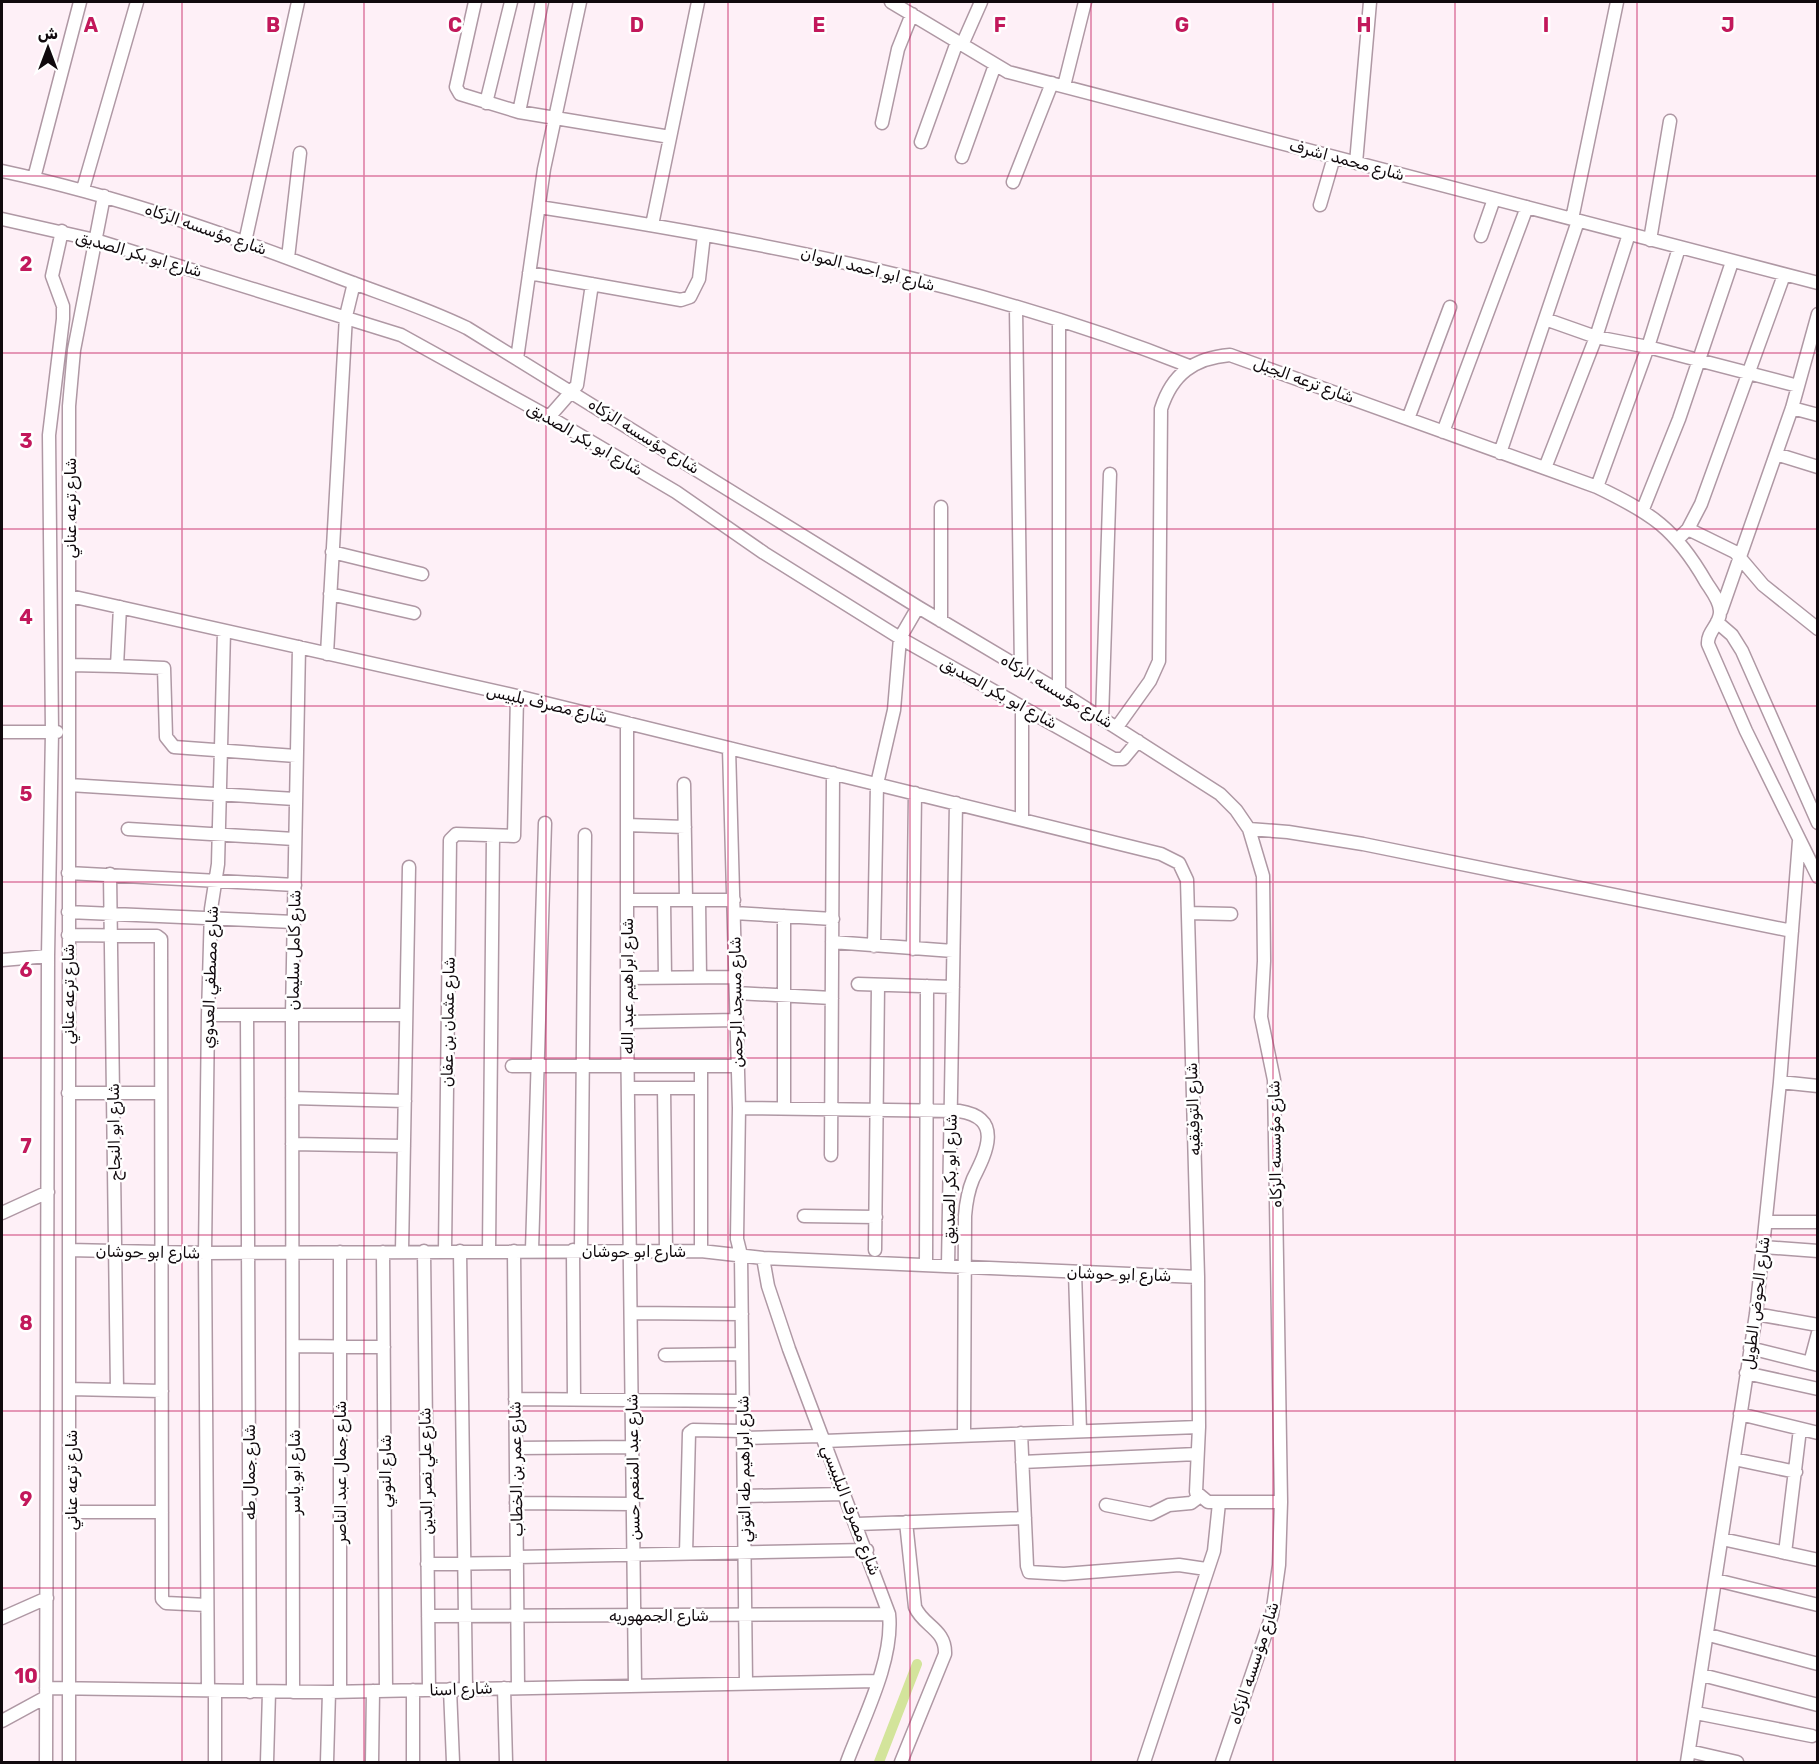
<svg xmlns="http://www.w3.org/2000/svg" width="1819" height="1764" viewBox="0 0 1819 1764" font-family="Rubik,'Noto Naskh Arabic',sans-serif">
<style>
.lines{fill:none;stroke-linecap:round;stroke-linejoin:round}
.canal{stroke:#d3e49b;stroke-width:10}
.minor-casing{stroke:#af98a4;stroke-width:15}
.minor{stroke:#fff;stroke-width:12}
.grid{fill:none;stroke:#c2185b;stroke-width:1.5;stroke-opacity:0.55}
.labels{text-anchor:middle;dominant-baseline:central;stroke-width:5;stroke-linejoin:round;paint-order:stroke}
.street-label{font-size:16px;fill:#10090d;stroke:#fff}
.grid-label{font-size:20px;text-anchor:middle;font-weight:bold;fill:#c2185b;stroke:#fff;stroke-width:5;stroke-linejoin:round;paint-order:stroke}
</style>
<rect width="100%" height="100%" fill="#fef0f7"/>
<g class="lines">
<path class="canal" d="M879,1762L917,1664"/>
<g class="minor-casing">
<path id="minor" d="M475,2L456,87L460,94L519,112L670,137
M891,2L1008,72L1818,283
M962,45L981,2
M1064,86L1085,2
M486,103L511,2
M519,112L542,2
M882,123L898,49L912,14
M921,142L957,42
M962,157L995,65
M1356,163L1370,2
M2,171C118,196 229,235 340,278C382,294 426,308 467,328L918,607L1059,691L1220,794L1236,810L1249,829L1263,876L1264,961L1261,1017L1274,1080L1281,1502L1279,1565L1272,1615L1222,1762
M34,178L80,2
M1013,182L1052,83
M83,189L137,2
M1320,205L1334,157
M539,207C759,241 981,283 1189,366
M2,219L95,240L401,335L549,417L676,492L764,553L900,638L1114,759H1123L1138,741
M1572,219L1617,2
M652,225L698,2
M1481,236L1494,199
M1650,240L1670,121
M245,242L298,2
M288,258L300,153
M529,273L681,300L690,297L699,279L704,235
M1016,308L1021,670
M1545,319L1596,337L1648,347L1798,386
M1059,320V691
M517,359L544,169L580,2
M1792,408L1818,415
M549,417L577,385L592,284
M1408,419L1450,307
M1443,432L1527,207
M1500,453L1578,221
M1776,454L1818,467
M1545,468L1596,337L1629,234
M1597,487L1648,347L1679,248
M941,507V621
M1643,509L1679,419L1732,262
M1688,529L1735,552L1763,585L1818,629
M1678,539L1688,529L1701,504L1784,275
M332,552L422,574
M330,594L414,613
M70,596L517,696L1161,854L1179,863L1187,880L1198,1277L1199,1427L1196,1492L1208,1502H1281
M120,607L117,666L164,668L166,737L174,747L296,756
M1721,611L1792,408L1818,314
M1717,622L1732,635L1742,651L1818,823
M327,654L346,316L354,283
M70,665L117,666
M1022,706V819
M1102,719L1110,474
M627,723V1022L635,1685
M1117,727L1150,681L1159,661L1161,409C1172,374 1194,358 1230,355L1597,487C1651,513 1675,528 1706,582C1711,590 1720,601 1720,611C1721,624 1707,631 1708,644L1746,731L1818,877
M2,732H57
M729,748L739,1108L737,1239L741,1255L746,1683
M684,784L686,900
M69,785L295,799
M627,825L685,827
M128,829L294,839
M1249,829L1288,832L1363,844L1792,931
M68,873L295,885
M110,874L117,1390
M627,900H734
M664,900L665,978
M699,900L700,977
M68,912L294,922
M734,913L833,919
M1188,913L1231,914
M68,935L157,936L161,939L162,1599L166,1603L207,1605
M832,942L953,951
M874,946L877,784L894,710L900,638L918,607
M913,949L915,793
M2,960L48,956
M627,978L736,977
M858,984L953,987
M736,993L832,998
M208,1015H406
M247,1015L250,1692
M627,1022L737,1020
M512,1066H738
M701,1066V1251
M1780,1082L1818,1086
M628,1088H701
M664,1088L666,1250
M68,1093H161
M292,1098L405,1101
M739,1108L959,1111C1004,1118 986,1153 973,1179C968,1191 966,1203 965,1216L964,1435
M784,1109V916
M292,1144L404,1146
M831,1155L833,773
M2,1213L48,1192
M804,1216L876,1217
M1766,1222H1818
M1763,1247L1818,1251
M69,1250L205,1253L701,1251L763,1258L1198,1277
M532,1250L545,823
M573,1250L574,1399
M581,1250L585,835
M875,1250L878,985
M402,1251L409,867
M424,1251L429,1690
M445,1251L450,840L456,834L514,836L517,696
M460,1251L466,1689
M489,1251L493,837
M514,1251L518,1687
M383,1252L386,1691
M763,1258L768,1286L789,1349L889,1614C894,1660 863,1719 847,1762
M926,1265L927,986
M948,1266L956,803
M1075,1272L1080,1431
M631,1313L742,1314
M1756,1314L1818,1325
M294,1346L384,1347
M1750,1348L1818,1365
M665,1355L742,1354
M1810,1363L1818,1333
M1746,1373L1818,1389
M70,1389L162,1391
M515,1399L743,1401
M1740,1414L1818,1433
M1021,1433L1027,1566L1029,1572L1064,1574L1179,1565L1206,1569
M743,1438L822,1436
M824,1441L1199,1427
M516,1448L633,1447
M1734,1459L1796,1472
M1022,1462L1197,1454
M744,1496L845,1494
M516,1503L633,1504
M1106,1505L1151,1514L1169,1505L1191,1503L1199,1497
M71,1512H162
M857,1524L1025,1518
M1722,1539L1818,1560
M1785,1553L1800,1429
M686,1554L689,1433L693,1430L743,1431
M517,1557L867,1550
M427,1564L517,1563
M1716,1580L1818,1605
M428,1616L889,1614
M2,1618L47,1598
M1709,1635L1818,1664
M1702,1675L1818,1705
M46,1688L329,1692L877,1681
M504,1688L506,1762
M450,1689L453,1762
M208,1690L205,1253L208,1015L211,909L218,864L224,631
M413,1690V1762
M293,1692L292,1015L299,647
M340,1692V1252
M1696,1713L1812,1736
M2,1721L46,1697
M1689,1751L1737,1762
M46,1762L48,956L52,732L49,435L63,319V306L52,276L62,231
M69,1762V406L74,350L104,196
M215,1762V1691
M267,1762L269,1692
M327,1762L329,1692
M372,1762L373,1691
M901,1762L945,1654C946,1629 923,1626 915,1607L906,1522
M1144,1762L1214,1551L1219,1503
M1687,1762L1756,1314L1780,1082L1799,841"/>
</g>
<use href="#minor" class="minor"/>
</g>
<path class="grid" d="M182,2V1762M364,2V1762M546,2V1762M728,2V1762M910,2V1762M1091,2V1762M1273,2V1762M1455,2V1762M1637,2V1762M2,176H1818M2,353H1818M2,529H1818M2,706H1818M2,882H1818M2,1058H1818M2,1235H1818M2,1411H1818M2,1588H1818"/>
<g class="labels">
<g class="street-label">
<text transform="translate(1347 160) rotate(15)">شارع محمد اشرف</text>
<text transform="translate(206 229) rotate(19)">شارع مؤسسه الزكاه</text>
<text transform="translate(139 254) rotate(16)">شارع ابو بكر الصديق</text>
<text transform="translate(868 269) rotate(14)">شارع ابو احمد الموان</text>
<text transform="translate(1304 380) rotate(20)">شارع ترعه الجبل</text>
<text transform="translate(644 436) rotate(32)">شارع مؤسسه الزكاه</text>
<text transform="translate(585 439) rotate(30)">شارع ابو بكر الصديق</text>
<text transform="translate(70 508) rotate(-90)">شارع ترعه عناني</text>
<text transform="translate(1057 691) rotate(31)">شارع مؤسسه الزكاه</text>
<text transform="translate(999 693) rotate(29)">شارع ابو بكر الصديق</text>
<text transform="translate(547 704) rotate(13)">شارع مصرف بلبيس</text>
<text transform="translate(294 950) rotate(-89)">شارع كامل سليمان</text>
<text transform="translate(210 977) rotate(-88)">شارع مصطفي العدوي</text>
<text transform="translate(627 986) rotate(-90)">شارع ابراهيم عبد الله</text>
<text transform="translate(68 994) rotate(-90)">شارع ترعه عناني</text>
<text transform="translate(736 1002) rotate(-91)">شارع مسجد الرحمن</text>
<text transform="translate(448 1022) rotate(-89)">شارع عثمان بن عفان</text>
<text transform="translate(1193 1109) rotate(-92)">شارع التوفيقيه</text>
<text transform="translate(114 1132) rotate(-91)">شارع ابو النجاح</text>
<text transform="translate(1275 1144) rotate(-91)">شارع مؤسسه الزكاه</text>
<text transform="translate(950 1179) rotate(-89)">شارع ابو بكر الصديق</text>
<text x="634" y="1251">شارع ابو حوشان</text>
<text transform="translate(148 1252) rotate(1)">شارع ابو حوشان</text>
<text transform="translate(1119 1274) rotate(2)">شارع ابو حوشان</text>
<text transform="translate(1756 1303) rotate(-83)">شارع الحوض الطويل</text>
<text transform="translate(633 1467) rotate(-91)">شارع عبد المنعم حسن</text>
<text transform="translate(516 1469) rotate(-91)">شارع عمر بن الخطاب</text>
<text transform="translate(744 1469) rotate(-91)">شارع ابراهيم طه التوني</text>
<text transform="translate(385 1471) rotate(-90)">شارع النوبي</text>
<text transform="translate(426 1471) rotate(-91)">شارع علي نصر الدين</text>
<text transform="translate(249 1472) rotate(-90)">شارع جمال طه</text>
<text transform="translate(294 1472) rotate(-90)">شارع ابو ياسر</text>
<text transform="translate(340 1472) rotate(-90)">شارع جمال عبد الناصر</text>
<text transform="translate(71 1480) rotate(-90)">شارع ترعه عناني</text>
<text transform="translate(851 1510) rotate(69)">شارع مصرف البلبيسي</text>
<text x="659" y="1615">شارع الجمهوريه</text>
<text transform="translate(1254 1663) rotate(-72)">شارع مؤسسه الزكاه</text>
<text transform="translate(461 1689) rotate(-2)">شارع اسنا</text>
</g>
</g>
<g class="grid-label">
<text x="91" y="32">A</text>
<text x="273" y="32">B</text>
<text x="455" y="32">C</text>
<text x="637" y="32">D</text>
<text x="819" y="32">E</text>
<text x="1000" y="32">F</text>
<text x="1182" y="32">G</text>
<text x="1364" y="32">H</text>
<text x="1546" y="32">I</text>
<text x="1728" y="32">J</text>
<text x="26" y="271">2</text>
<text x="26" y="448">3</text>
<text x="26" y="624">4</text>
<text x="26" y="801">5</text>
<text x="26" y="977">6</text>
<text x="26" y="1153">7</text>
<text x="26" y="1330">8</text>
<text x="26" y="1506">9</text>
<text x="26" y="1683">10</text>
</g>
<rect width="1819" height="1764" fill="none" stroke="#10090d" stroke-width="6"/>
<g transform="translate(48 48)" stroke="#ffffff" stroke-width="4.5" paint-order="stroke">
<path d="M0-4.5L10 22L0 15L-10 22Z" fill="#10090d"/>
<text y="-9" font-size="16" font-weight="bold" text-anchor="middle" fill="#10090d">ش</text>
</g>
</svg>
